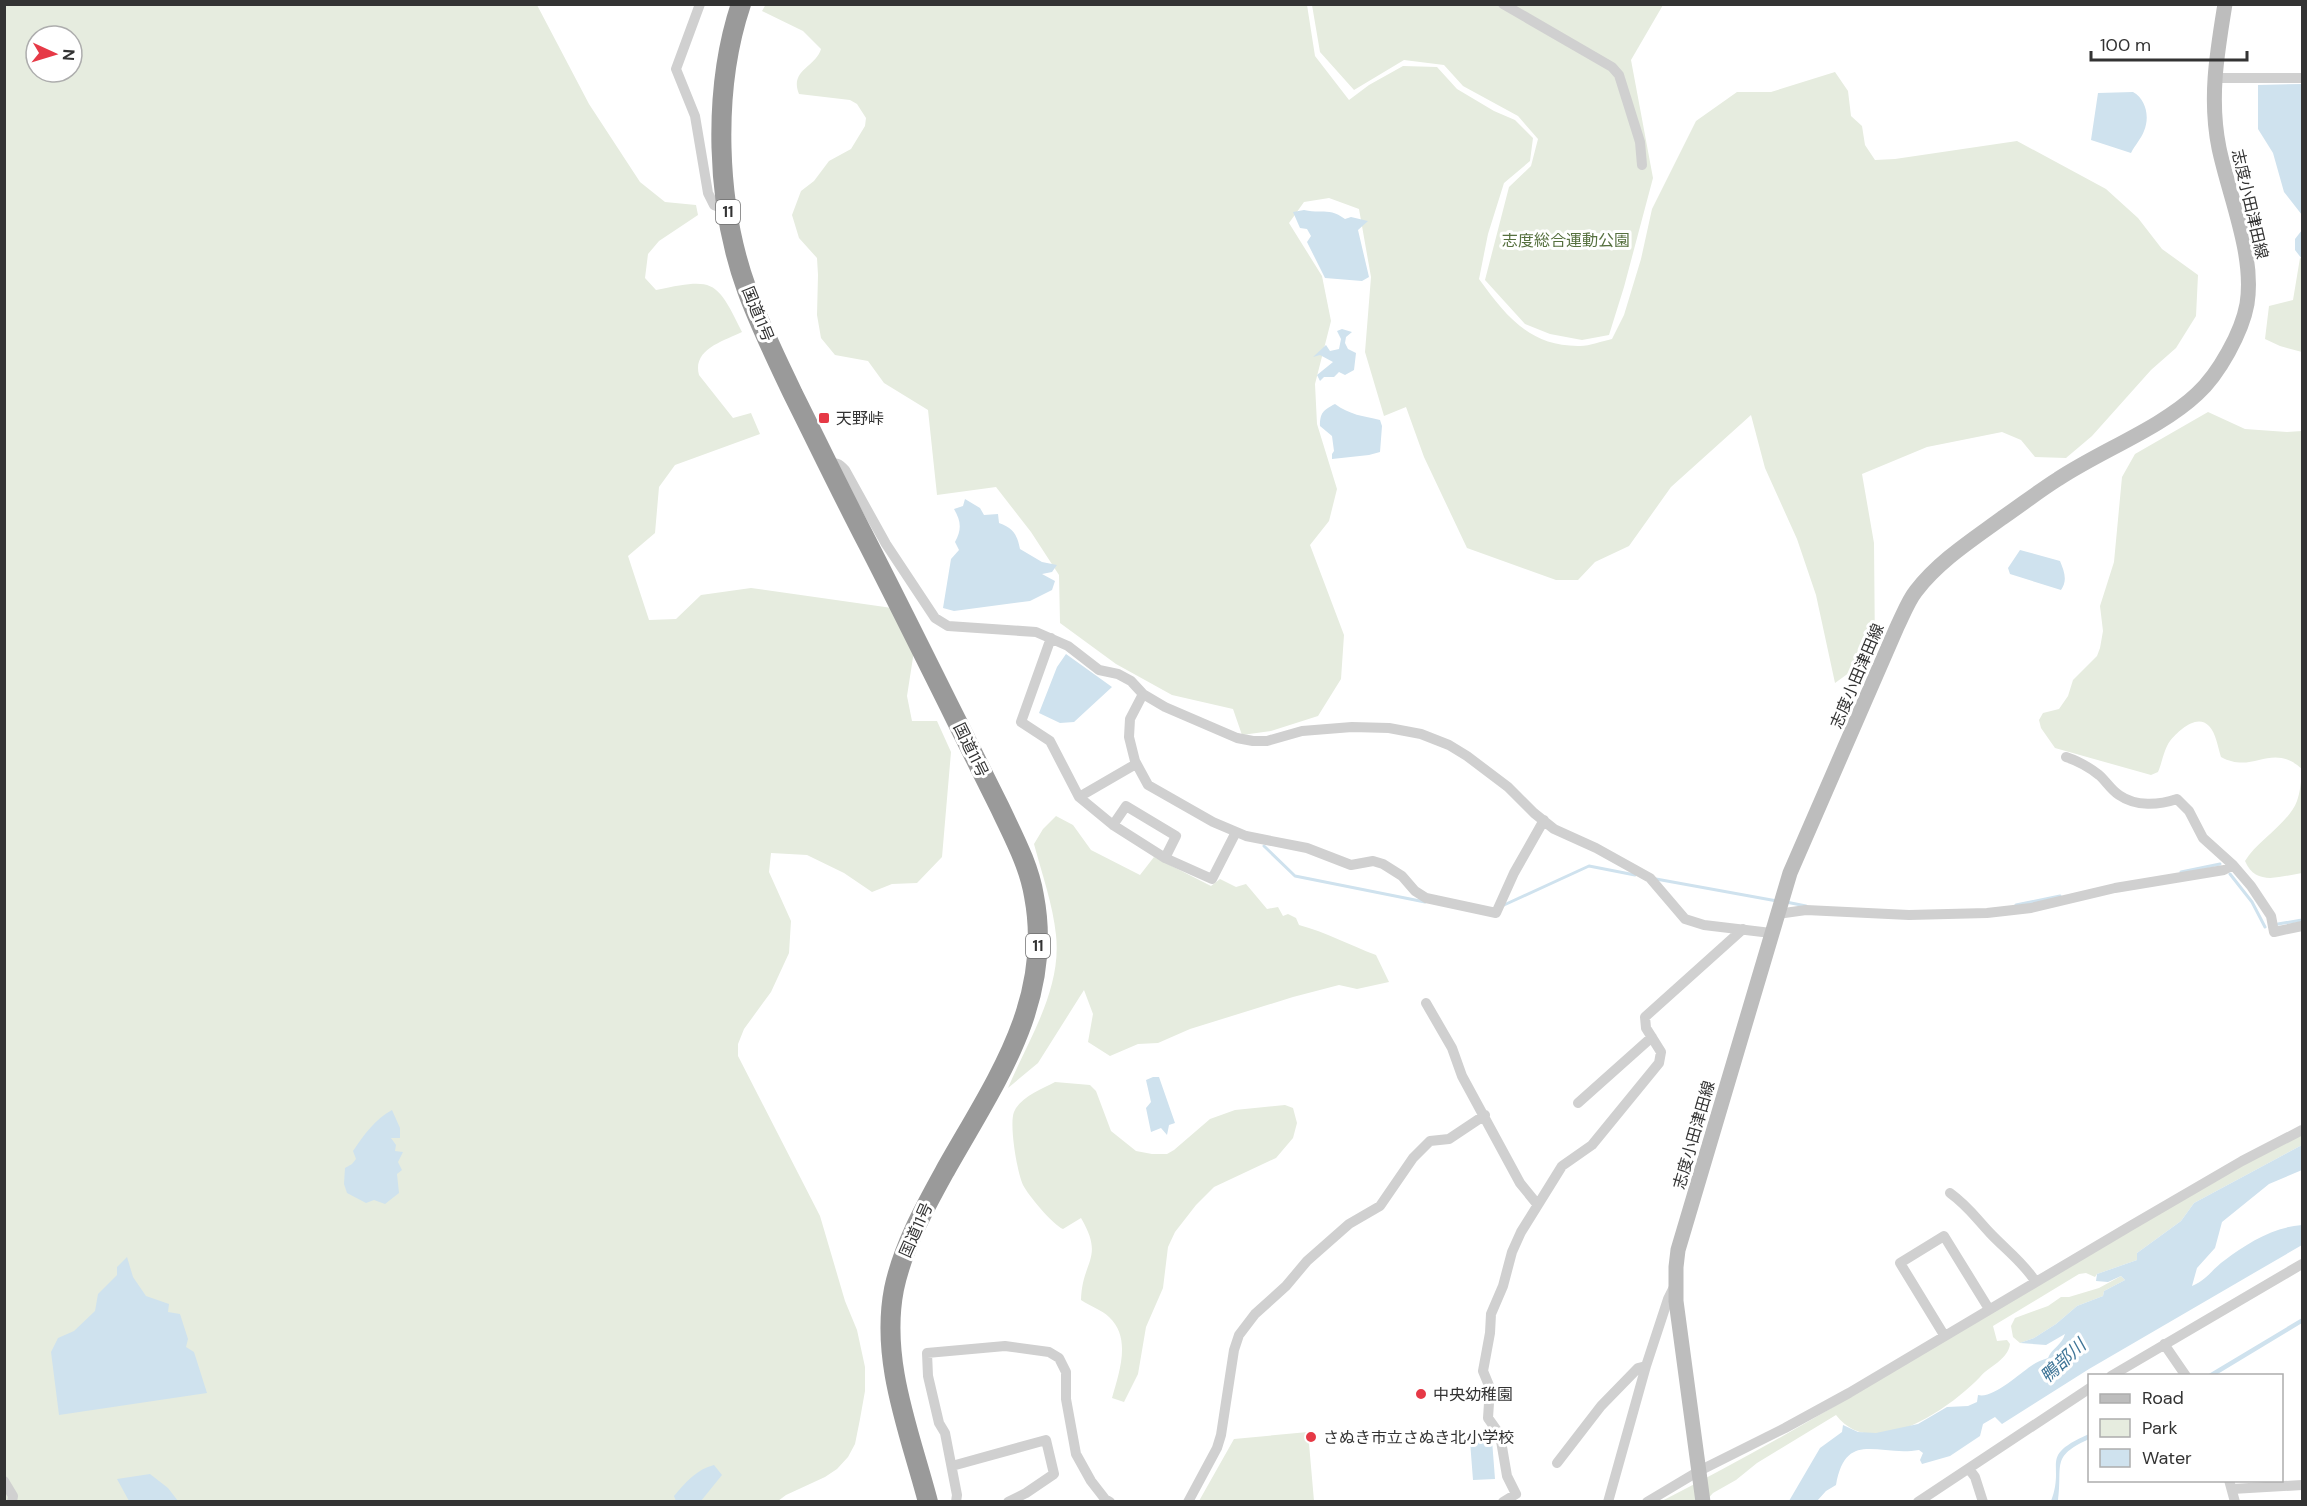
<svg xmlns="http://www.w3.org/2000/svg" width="2307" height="1506" viewBox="0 0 2307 1506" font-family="'DM Sans','Noto Sans JP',sans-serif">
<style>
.green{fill:#e6ecdf;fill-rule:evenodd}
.water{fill:#cfe2ee}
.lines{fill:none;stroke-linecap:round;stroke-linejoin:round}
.stream{stroke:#cfe2ee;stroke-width:3}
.street{stroke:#d0d0d0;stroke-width:10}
.secondary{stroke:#bdbdbd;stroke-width:15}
.highway{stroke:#9a9a9a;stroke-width:20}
.poi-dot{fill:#e63946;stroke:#fff;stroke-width:2}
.labels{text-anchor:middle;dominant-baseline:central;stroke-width:6;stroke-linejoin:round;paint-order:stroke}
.shield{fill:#fff;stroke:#707070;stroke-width:1.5}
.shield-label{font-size:15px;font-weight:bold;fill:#333}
.street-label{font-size:16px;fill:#333;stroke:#fff}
.park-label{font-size:16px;fill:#56703f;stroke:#fff}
.poi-label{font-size:16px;fill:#333;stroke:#fff;text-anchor:start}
.water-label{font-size:18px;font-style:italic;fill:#3f7597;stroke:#fff}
</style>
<rect width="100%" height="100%" fill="#fff"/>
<path class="green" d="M766,4L1307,5L1315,56L1349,100L1369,85L1403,66L1437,67L1457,89L1494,111L1515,120L1533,138L1530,161L1504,183L1488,234L1479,279C1506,316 1530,347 1580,346C1590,346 1602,341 1612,339L1624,315L1641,259L1652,209L1696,121L1737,92H1771L1835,72L1848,91L1851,116L1862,126L1865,145L1875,160L1895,159L2017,141L2106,189L2138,218L2162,249L2198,275L2196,316L2176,348L2151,370L2092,436L2066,458L2035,457L2021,440L2002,432L1927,447L1862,474L1874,543L1875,654L1835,683L1816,595L1797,539L1765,468L1751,415L1671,487L1629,546L1595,562L1578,580H1556L1467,548L1424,457L1406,407L1384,416L1365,352L1371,277L1359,209L1329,198L1304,202L1289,223L1322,276L1331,321L1315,384L1317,424L1337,489L1329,521L1310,545L1344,635L1341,679L1318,716L1271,731L1242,735L1233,709L1172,695L1116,664L1060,623L1059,575L1031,532L996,487L937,495L928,410L884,383L868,361L835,355L821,338L817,315L818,275L817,258L799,238L792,215L801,191L814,181L829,161L851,149L865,126L866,118L857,104L850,100L799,94C789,70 816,67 821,49L803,31L762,11Z
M5,5H537L589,104L640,182L665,202L696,205L698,215L659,241L648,254L645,278L656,290C714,278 716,279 742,332C724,341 692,349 699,375L733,418L751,413L760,434L675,465L659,487L655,533L628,556L649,620L676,619L701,595L751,588L892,608L914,651L907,696L912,721H937L951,752L942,857L917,883L892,884L872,892L844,873L807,855L771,853L769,872L791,921L789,953L771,992L744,1029L738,1044V1056L820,1216L845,1301L857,1330L865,1367V1391L860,1419L855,1444L848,1457L837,1469L825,1477L786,1495L778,1501L5,1502ZM36,36H72V72H36Z
M1312,5H1663L1631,60L1653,178L1624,287L1609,335L1582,340L1550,334L1525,324L1485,280L1509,187L1531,166L1538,139L1518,116L1463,86L1444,65L1404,60L1354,90L1320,52Z
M2300,258L2302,259V352L2280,346L2265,339L2269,306L2293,300Z
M2208,412L2245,429L2287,432L2302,431V769C2271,741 2254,775 2221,757C2218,748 2216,733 2209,726C2197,713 2178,731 2170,741C2164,749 2162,763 2158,772L2151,775L2055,748L2041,728L2039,720L2043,713L2059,709L2068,696L2073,680L2097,656L2100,648L2103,631L2100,606L2114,562L2122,477L2135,454Z
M2302,773V873C2281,876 2256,887 2245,861C2257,841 2289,823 2297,801C2300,793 2301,782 2302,773Z
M1056,816L1073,825L1091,850L1140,875L1154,857L1211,886L1220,879L1236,887L1246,884L1267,909L1278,907L1283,916L1288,914L1296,918L1299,925C1326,932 1349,945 1376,955L1389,982L1357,989L1339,985L1293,997L1190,1029L1158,1043L1138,1044L1110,1056L1088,1042L1093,1014L1084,990L1038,1063L1008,1088C1028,1040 1062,990 1056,935C1053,905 1042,874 1034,844L1043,829Z
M1055,1082L1090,1085L1096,1091L1111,1131L1136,1151L1152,1154H1167L1174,1150L1210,1119L1235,1110L1285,1105L1293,1108L1297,1123L1293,1138L1276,1158L1214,1187L1196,1205L1175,1232L1168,1247L1163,1288L1146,1327L1138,1374L1124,1402L1112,1398C1119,1373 1132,1338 1109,1317C1102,1310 1090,1306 1081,1300C1082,1260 1105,1259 1081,1218L1063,1229C1053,1225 1028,1195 1023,1185C1017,1172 1009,1124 1014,1112C1020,1097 1042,1089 1055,1082Z
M2302,1133V1145L2194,1203L2181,1221L2137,1253V1260L2097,1274L2095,1277L2086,1273L2079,1274L1993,1326L1997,1341L2007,1340L2010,1344C2008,1360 1989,1366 1980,1377C1949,1409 1873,1463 1836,1415L1757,1463L1736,1480L1713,1493L1706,1501L1660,1502C1881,1390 2083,1247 2302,1133Z
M2121,1276L2125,1280L2104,1291L2103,1296L2077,1306L2056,1324L2034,1338L2020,1343L2013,1337L2011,1326L2015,1318L2048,1306L2061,1297H2069L2099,1288Z
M1308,1432L1314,1501H1199L1234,1439Z"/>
<path class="water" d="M2302,84V215L2284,192L2273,153L2258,129V85Z
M2133,92C2146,99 2150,117 2144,131C2141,139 2135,145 2131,153L2091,140L2098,93Z
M1304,210C1321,214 1329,207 1345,219L1351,217L1368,221L1358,230L1369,277L1362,281L1325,278L1307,242L1311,236L1307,229L1300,228L1293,212Z
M2302,230V259L2295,250V239Z
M1342,329L1352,332L1346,337L1345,343L1348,349L1356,353L1354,370L1345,375L1339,372L1334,377H1324L1320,381L1317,375L1333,362L1320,355L1313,357L1326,345L1330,351L1339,349L1341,339L1337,331Z
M1335,404C1350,415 1363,416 1380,420L1382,426L1380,452L1369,455L1332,459V454L1334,451L1332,436L1320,426C1320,413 1323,410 1335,404Z
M965,499L980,508L984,515L998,514L999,523C1013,528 1017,534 1020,549L1042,562L1057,565L1052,572L1042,574L1055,581L1052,590L1030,601L954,611L943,608L951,559L959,550L955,542C962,529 961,521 954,509L963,506Z
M2020,550L2060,561C2064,571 2068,580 2061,590L2010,574L2008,568Z
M1066,654L1112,687L1074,722L1060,723L1039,713L1057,667Z
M1153,1077H1159L1175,1123L1169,1125L1167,1135L1161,1128L1151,1132L1146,1108L1151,1102L1146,1080Z
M392,1110L400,1128V1138H391L396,1145L395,1151L403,1152L398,1162L402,1170L397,1174L399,1193L385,1204L374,1200L366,1203L347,1193L344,1184L345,1168L352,1164L356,1159L353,1151C364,1135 375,1119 392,1110Z
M2302,1145V1170L2269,1184L2222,1222L2215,1248L2197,1268L2192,1286C2208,1279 2211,1270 2225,1260C2247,1243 2274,1227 2302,1225V1245L2089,1369L2002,1424L1995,1417L1983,1424L1980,1436L1950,1456L1922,1464L1920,1460L1923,1453L1919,1450C1878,1457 1846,1429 1836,1485L1826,1491L1817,1501H1789L1820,1448L1842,1432L1843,1425L1858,1432L1876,1433L1918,1424L1947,1407L1968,1406L1977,1402L1978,1395C1993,1399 2019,1374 2031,1366C2036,1362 2042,1360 2048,1358C2052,1348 2062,1345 2065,1334L2046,1345L2020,1343L2034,1338L2056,1324L2077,1306L2103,1296L2104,1291L2125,1280L2121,1276L2108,1282L2096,1281L2097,1274L2137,1260V1253L2181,1221L2194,1203Z
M127,1257L133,1277L146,1296L169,1304L168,1312L180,1314L188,1339L186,1347L194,1352L207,1393L59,1415L51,1352L58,1338L74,1331L95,1311L98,1294L117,1275V1267Z
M2302,1318V1323L2216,1375H2207Z
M2089,1434V1439C2050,1457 2063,1464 2058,1501H2051C2066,1462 2037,1457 2089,1434Z
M1492,1440L1495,1479L1473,1480L1470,1441Z
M714,1465L722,1475L701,1501H676L674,1496C686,1482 697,1469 714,1465Z
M150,1474L168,1488L178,1501H129L117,1479Z"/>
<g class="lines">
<path class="stream" d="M1264,846L1295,876L1425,902
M2181,872L2220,864
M2230,874L2252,902L2265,927
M1656,879L1777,901
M1786,902L1806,906
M1504,905L1589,866L1635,875
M2016,905L2060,896
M2278,924L2302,920"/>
<path class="street" d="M700,4L676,69L695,116L708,193L714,205L727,210
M1503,4L1612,67L1619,75L1640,142L1642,165
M2213,78H2302
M827,464C836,462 839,463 845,470L886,544L935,618L948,626L1036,632L1068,646L1099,670L1118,674L1131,681L1143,694L1165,707L1237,738L1253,741H1267L1302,731L1352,727L1389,728L1421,734L1449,745L1467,756L1508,787L1534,813L1554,829L1596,848L1650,878L1685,919L1704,925L1771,933
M1051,638L1021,722L1050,741L1079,797L1113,825L1165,858L1212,879L1236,832
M1143,694L1130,719L1129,737L1135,761L1148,785L1213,822L1246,836L1307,848L1351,865L1373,861L1383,864L1402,876L1415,891L1426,898L1496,913L1514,873L1544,820
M2066,757C2078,761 2089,767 2099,775C2106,781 2111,790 2119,795C2136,807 2159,805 2177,799L2189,811L2203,838L2233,865L2251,886L2271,916L2274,932L2302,926
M1079,797L1136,764
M1113,825L1126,806L1176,836L1165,858
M1777,914L1806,910L1909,915L1987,913L2031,908L2115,888L2224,870L2233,865
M1426,1003L1452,1048L1462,1076L1520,1183L1537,1204
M1578,1103L1652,1037
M1950,1193C1968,1206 1975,1217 1990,1233C2005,1249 2023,1262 2035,1281
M1944,1335L1900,1263L1944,1236L1989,1309
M2164,1344L2186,1376
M2111,1376L2302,1264
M1557,1463L1601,1406L1638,1368L1646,1366
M952,1466L1046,1440L1054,1474L1026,1493L1008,1502
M1969,1469L1975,1477L1983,1502
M2229,1480L2235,1502
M4,1481L13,1496L12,1502
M2232,1489L2302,1485
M956,1502L957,1495L945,1433L939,1423L928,1376L927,1353L1005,1346L1049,1352L1059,1358L1066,1372V1399L1076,1454L1091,1481L1105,1499L1110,1502
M1188,1502L1217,1448L1221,1435L1234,1350L1239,1335L1255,1314L1286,1286L1307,1261L1349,1224L1380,1206L1413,1158L1430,1141L1449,1139L1485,1115
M1503,1502L1516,1494L1507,1476L1500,1435L1488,1418L1490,1388L1483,1371L1490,1333L1491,1314L1503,1286L1512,1252L1521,1232L1562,1166L1592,1145L1659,1063L1661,1052L1646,1028L1645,1017L1743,929
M1608,1502L1646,1366L1668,1299L1674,1287
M1647,1502L1699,1471L1785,1428L1849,1393L2132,1225L2242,1161L2302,1130
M1918,1502L2090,1388"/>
<path class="secondary" d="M1703,1502L1676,1301V1267L1678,1250L1790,873L1897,627C1903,615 1908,601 1916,591C1939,561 1972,540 2002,518C2021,505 2039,491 2058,479C2100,451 2161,428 2197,394C2219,374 2242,332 2247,304C2255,255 2229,196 2219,148C2209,99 2217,53 2225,4"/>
<path class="highway" d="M741,4C712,91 716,205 747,290C760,326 777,360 793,394C818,444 842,494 868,544C913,632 956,720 1000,808C1013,836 1029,865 1034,896C1054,1001 995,1082 946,1169C925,1207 903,1246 894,1289C880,1361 910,1433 928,1502"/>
</g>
<g class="poi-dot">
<rect x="818" y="412" width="12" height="12" rx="3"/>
<circle cx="1421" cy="1394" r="6"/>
<circle cx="1311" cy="1437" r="6"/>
</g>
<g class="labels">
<g class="shield">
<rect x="716" y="200" width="24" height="24" rx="4.5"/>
<rect x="1026" y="934" width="24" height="24" rx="4.5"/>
</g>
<g class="shield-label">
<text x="728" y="212">11</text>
<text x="1038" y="946">11</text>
</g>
<g class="street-label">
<text transform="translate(2250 204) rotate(77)">志度小田津田線</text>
<text transform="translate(758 314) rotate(68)">国道11号</text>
<text transform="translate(1857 676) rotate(-67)">志度小田津田線</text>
<text transform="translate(971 750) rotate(64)">国道11号</text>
<text transform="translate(1694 1135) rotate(-74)">志度小田津田線</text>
<text transform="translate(916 1230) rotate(-66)">国道11号</text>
</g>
<g class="park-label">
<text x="1566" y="240">志度総合運動公園</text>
</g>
<g class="poi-label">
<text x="836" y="418">天野峠</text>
<text x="1433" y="1394">中央幼稚園</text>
<text x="1323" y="1437">さぬき市立さぬき北小学校</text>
</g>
<g class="water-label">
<text transform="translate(2063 1361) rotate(-43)">鴨部川</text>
</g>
</g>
<rect width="2307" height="1506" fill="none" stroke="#333333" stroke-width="12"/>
<rect x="2088" y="1374" width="195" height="108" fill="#ffffff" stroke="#adadad" stroke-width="1.5"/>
<rect x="2100" y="1394" width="30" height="9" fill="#bdbdbd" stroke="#adadad" stroke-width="1.5"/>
<text x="2142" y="1404" font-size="18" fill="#333333">Road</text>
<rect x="2100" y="1419" width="30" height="18" fill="#e6ecdf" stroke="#adadad" stroke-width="1.5"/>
<text x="2142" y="1434" font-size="18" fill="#333333">Park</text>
<rect x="2100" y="1449" width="30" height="18" fill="#cfe2ee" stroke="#adadad" stroke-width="1.5"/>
<text x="2142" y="1464" font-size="18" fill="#333333">Water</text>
<g transform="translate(54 54) rotate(94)"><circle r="28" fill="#ffffff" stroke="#adadad" stroke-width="1.5"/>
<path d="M0-4.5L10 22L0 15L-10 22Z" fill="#e63946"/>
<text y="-9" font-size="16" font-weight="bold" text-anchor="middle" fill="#333333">N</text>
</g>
<path d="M2091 51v9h156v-9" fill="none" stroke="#333333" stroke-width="3"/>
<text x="2100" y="51" font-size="18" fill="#333333" stroke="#ffffff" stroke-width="4.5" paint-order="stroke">100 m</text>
</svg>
